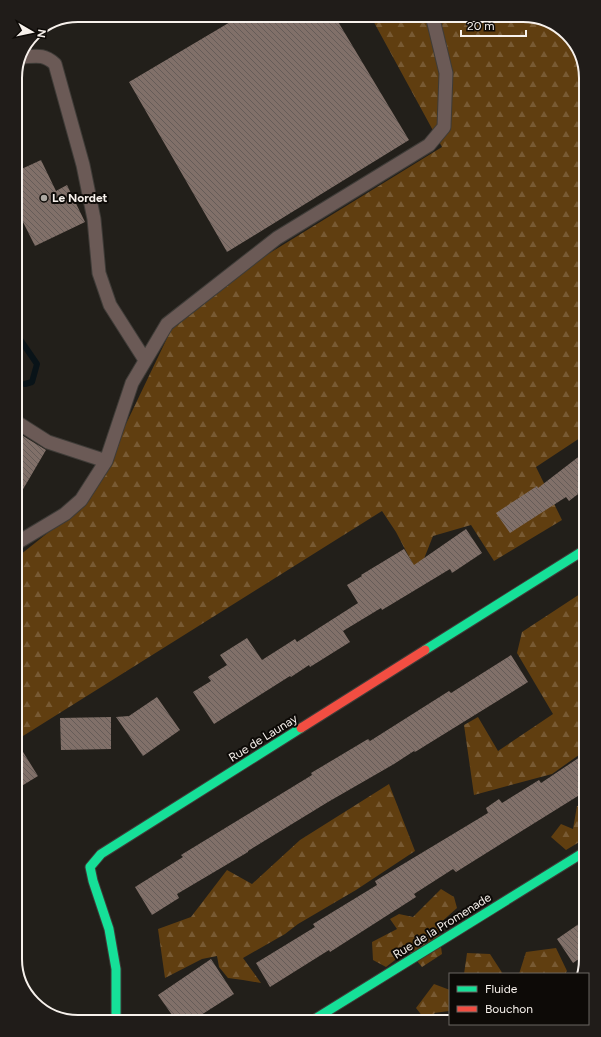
<svg xmlns="http://www.w3.org/2000/svg" width="601" height="1037" viewBox="0 0 601 1037" font-family="Figtree,sans-serif">
<style>
.forest{fill:url(#forest-firs)}
.lines{fill:none;stroke-linecap:round;stroke-linejoin:round}
.stream{stroke:#091318;stroke-width:6}
.building{fill:url(#building-back-hatch)}
.lane-casing{stroke:#3f3c38;stroke-width:15}
.fast-casing{stroke:#3f3c38;stroke-width:11}
.jam-casing{stroke:#3f3c38;stroke-width:11}
.lane{stroke:#6b5a56;stroke-width:13}
.fast{stroke:#16e098;stroke-width:9}
.jam{stroke:#f24e42;stroke-width:9}
.poi-dot{fill:#aca8a2;stroke:#0d0a07;stroke-width:1.5}
.labels{text-anchor:middle;dominant-baseline:central;stroke-width:4;stroke-linejoin:round;paint-order:stroke}
.poi-label{font-size:12px;font-weight:bold;fill:#f7f1ec;stroke:#0d0a07;text-anchor:start}
.street-label{font-size:12px;fill:#f7f1ec;stroke:#0d0a07}
.rim{fill:none;stroke:#f7f1ec;stroke-width:2}
</style>
<defs>
<pattern id="forest-firs" width="22" height="20" patternUnits="userSpaceOnUse"><rect width="22" height="20" fill="#603e10"/><path d="M5 1l3.5 6h-7zM16 11l3.5 6h-7z" fill="#785a33"/></pattern>
<pattern id="building-back-hatch" width="6" height="6" patternUnits="userSpaceOnUse"><rect width="6" height="6" fill="#817069"/><path d="M-1 5l2 2M0 0l6 6M5-1l2 2" fill="none" stroke="#665c58"/></pattern>
</defs>
<rect width="100%" height="100%" fill="#221f1a"/>
<path class="forest" d="M370,15H528L558,26L580,50L586,78V434L536,467L562,520L494,561L471,525L433,536L418,574L396,532L382,511L15,741V570L20,555L90,499L182,307L442,147Z
M586,590V750L552,774L474,795L464,725L478,717L498,751L553,714L517,653L522,632Z
M389,784L415,851L356,890L298,924L285,934L243,958L261,983L243,980L228,978L219,967L217,956L202,959L165,978L158,929L191,917L227,870L252,884L300,840Z
M586,805V838L566,850L551,837L561,824L573,829L577,806Z
M441,889L454,897L457,908L438,925L442,954L422,967L408,950L386,967L373,960L372,942L397,929L390,919L399,914L413,917Z
M556,948L567,971L565,974H519L526,952Z
M467,953L490,954L503,974H464Z
M434,984L450,990L449,1011L434,1013L440,1022H427L416,1008Z"/>
<g class="lines">
<path class="stream" d="M15,332L37,364L32,382L25,384"/>
</g>
<path class="building" d="M242,15H334L409,140L227,252L129,82Z
M41,160L56,191L67,185L85,222L35,246L15,206V172Z
M15,431L46,450L15,503Z
M586,451V488L569,501L566,497L510,533L496,513L537,486L538,488Z
M466,529L482,553L452,573L450,569L382,610L381,608L343,631L350,642L310,667L309,665L291,677L290,676L214,724L193,692L211,681L208,677L227,665L220,655L247,638L262,660L295,639L297,642L358,603L347,585L362,576L361,575L404,549L414,565Z
M511,655L528,682L415,752L414,751L394,764L328,802L248,851V852L177,894L179,898L152,915L135,887L183,857L181,855L312,775L311,773L368,739L370,741L449,691L451,693Z
M157,697L180,730L143,756L116,717L129,716Z
M111,717V749L61,750L60,718Z
M15,739L38,776L15,790Z
M586,753V791L456,872L453,869L414,894L416,897L330,952L329,950L270,987L256,963L315,927L313,924L377,885L375,881L488,813L486,808L499,799L502,803L539,780L541,783Z
M586,919V954L573,963L557,939Z
M211,959L234,994L201,1015L206,1022H177L158,995Z"/>
<g class="lines">
<g class="lane-casing">
<path id="lane" d="M23,57C37,56 44,54 55,64L83,165L94,219L99,273L110,305L145,360
M15,421L48,442L106,461
M15,544L65,514L81,500L106,461L132,383L167,324L277,238L429,145L444,127L446,73L432,15"/>
</g>
<g class="fast-casing">
<path id="fast" d="M425,650L586,549
M116,1022V969L109,929L93,881L90,867L101,854L301,728
M310,1022L586,851"/>
</g>
<g class="jam-casing">
<path id="jam" d="M301,728L425,650"/>
</g>
<use href="#lane" class="lane"/>
<use href="#fast" class="fast"/>
<use href="#jam" class="jam"/>
</g>
<circle class="poi-dot" cx="44" cy="198" r="4"/>
<g class="labels">
<g class="poi-label">
<text x="52" y="198">Le Nordet</text>
</g>
<g class="street-label">
<text transform="translate(263 738) rotate(-32)">Rue de Launay</text>
<text transform="translate(442 926) rotate(-32)">Rue de la Promenade</text>
</g>
</g>
<path d="M0 0H601V1037H0ZM78 22H523A56 56 0 0 1 579 78V959A56 56 0 0 1 523 1015H78A56 56 0 0 1 22 959V78A56 56 0 0 1 78 22Z" fill="#201c19" fill-rule="evenodd"/>
<path class="rim" d="M78 22H523A56 56 0 0 1 579 78V959A56 56 0 0 1 523 1015H78A56 56 0 0 1 22 959V78A56 56 0 0 1 78 22Z"/>
<rect x="449" y="973" width="140" height="52" fill="#0d0a07" stroke="#6b6663"/>
<rect x="457" y="986" width="20" height="6" fill="#16e098" stroke="#6b6663"/>
<text x="485" y="993" font-size="12" fill="#f7f1ec">Fluide</text>
<rect x="457" y="1006" width="20" height="6" fill="#f24e42" stroke="#6b6663"/>
<text x="485" y="1013" font-size="12" fill="#f7f1ec">Bouchon</text>
<g transform="translate(32 32) rotate(99)" stroke="#0d0a07" stroke-width="3" paint-order="stroke">
<path d="M0-3L7 15L0 10L-7 15Z" fill="#f7f1ec"/>
<text y="-6" font-size="11" font-weight="bold" text-anchor="middle" fill="#f7f1ec">N</text>
</g>
<path d="M461 30v6h65v-6" fill="none" stroke="#f7f1ec" stroke-width="2"/>
<text x="467" y="30" font-size="12" fill="#f7f1ec" stroke="#0d0a07" stroke-width="3" paint-order="stroke">20 m</text>
</svg>
